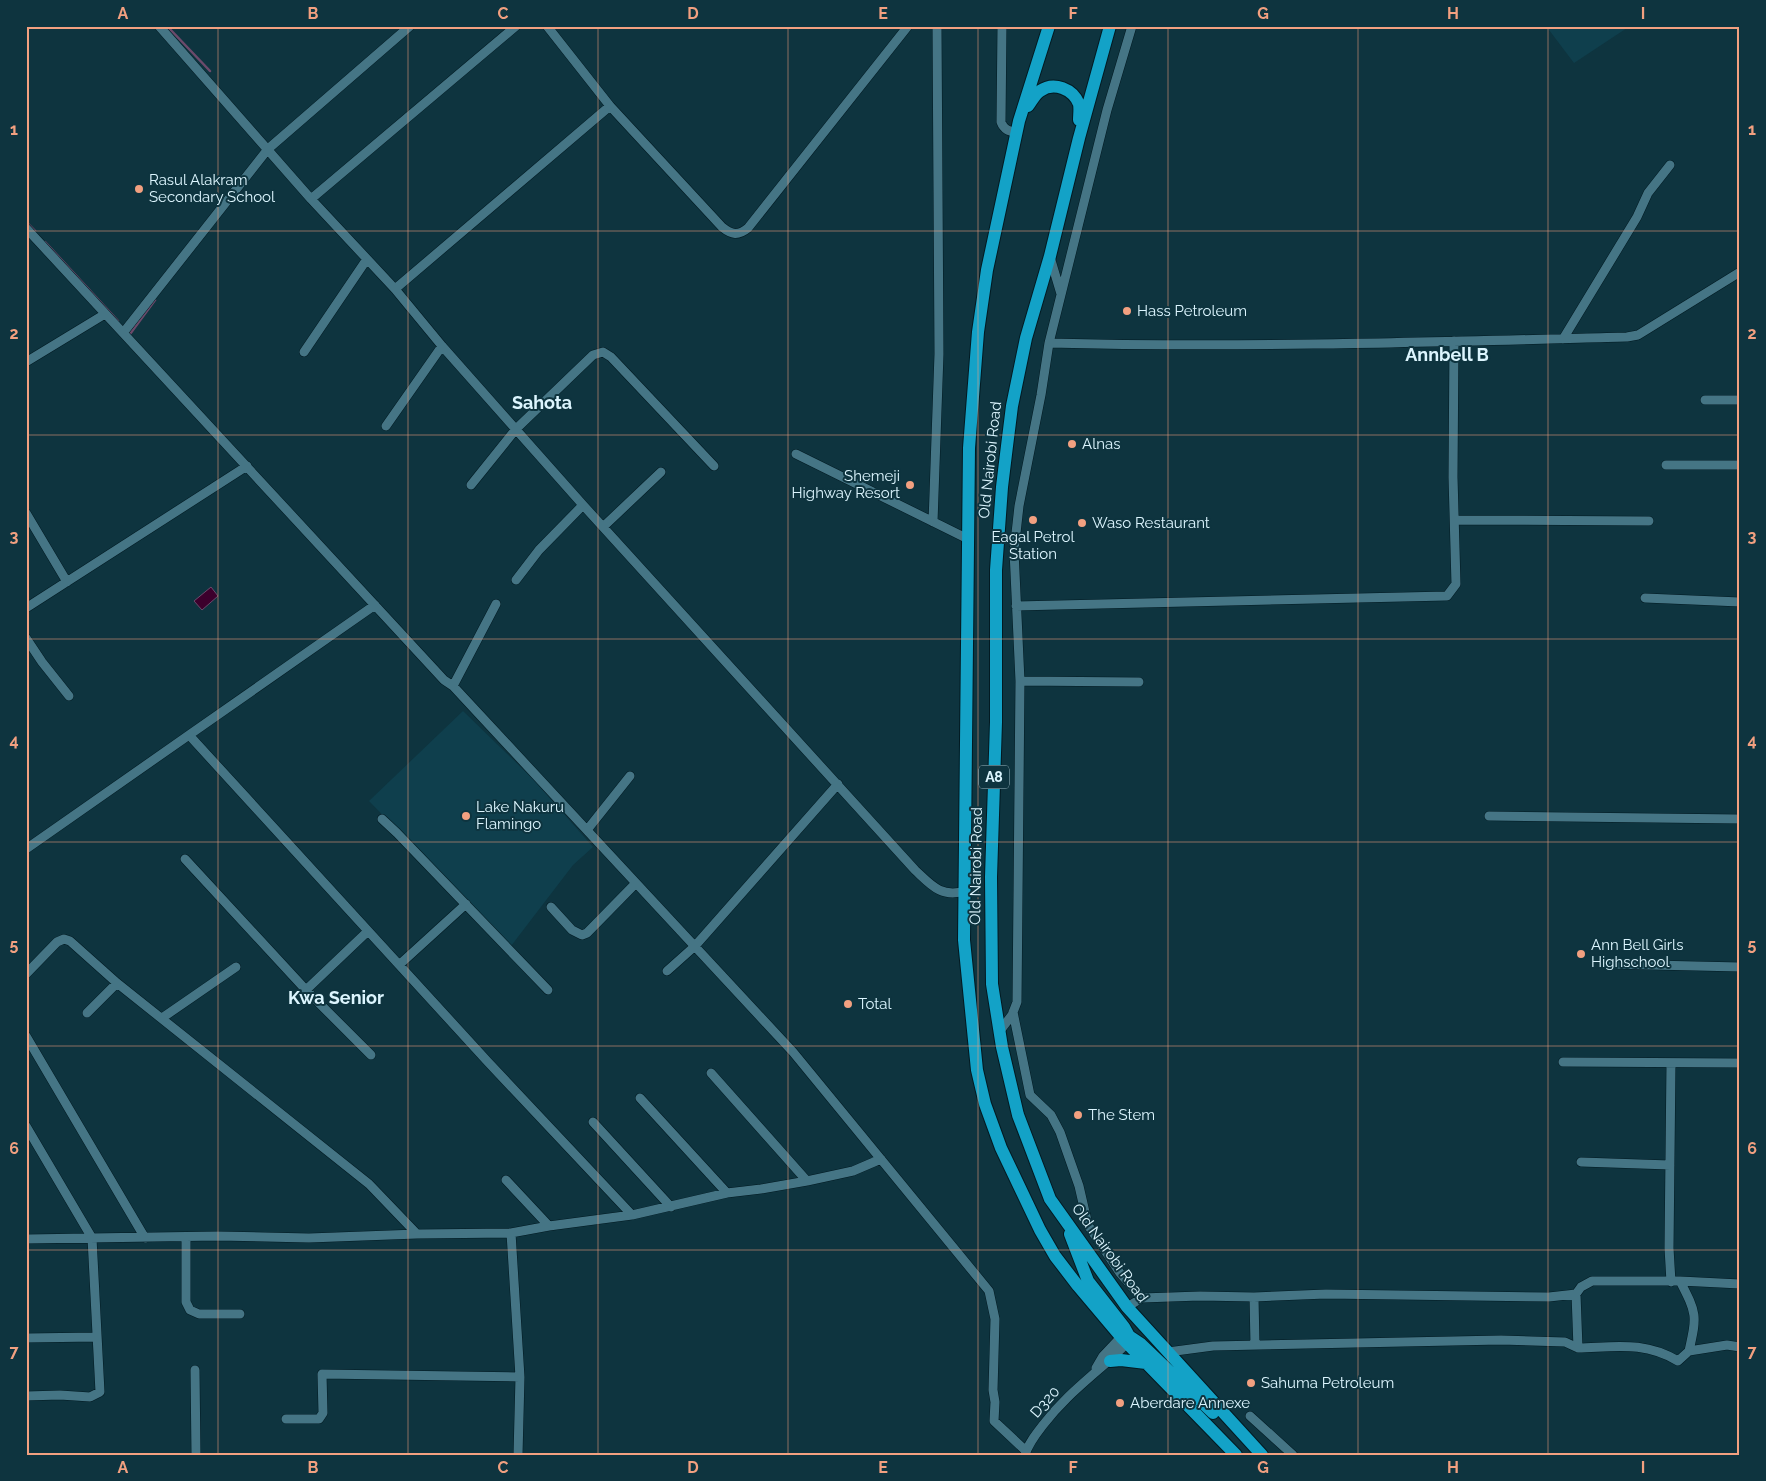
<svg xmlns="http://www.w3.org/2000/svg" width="1766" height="1481" viewBox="0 0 1766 1481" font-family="Raleway,sans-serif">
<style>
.built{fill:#0f3f4d}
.water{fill:#3c002c;stroke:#6c4a6b}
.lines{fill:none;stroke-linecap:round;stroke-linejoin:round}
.stream{stroke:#6c4a6b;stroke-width:2.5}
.minor-casing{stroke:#021a22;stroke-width:10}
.highway-casing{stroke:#021a22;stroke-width:14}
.minor{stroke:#457585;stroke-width:9}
.highway{stroke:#13a2c7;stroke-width:12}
.grid{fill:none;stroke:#f2a080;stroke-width:1;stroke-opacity:0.55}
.poi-dot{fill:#f2a080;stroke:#0e343f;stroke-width:2}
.labels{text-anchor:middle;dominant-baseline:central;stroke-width:4;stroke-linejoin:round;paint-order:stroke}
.shield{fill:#0e343f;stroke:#9ebbc5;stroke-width:1}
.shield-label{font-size:14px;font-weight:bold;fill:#dcf5fe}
.poi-label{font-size:15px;fill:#dcf5fe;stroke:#0e343f;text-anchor:start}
.street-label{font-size:15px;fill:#dcf5fe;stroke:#0e343f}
.quarter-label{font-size:18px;font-weight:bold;fill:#dcf5fe;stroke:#0e343f}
.neatline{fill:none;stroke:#f2a080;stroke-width:2}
.grid-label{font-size:16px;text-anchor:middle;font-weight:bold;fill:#f2a080}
</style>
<rect width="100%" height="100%" fill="#0e343f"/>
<path class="built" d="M1546,26H1630L1574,63Z
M463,711L533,779L593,847L573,865L511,946L369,801Z"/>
<path class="water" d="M211,587L218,596L202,610L194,601Z"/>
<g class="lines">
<path class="stream" d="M167,26L210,71
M26,222L35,231
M45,242L118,321
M130,334L155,300"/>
<g class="minor-casing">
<path id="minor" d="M159,26L311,199L395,289L442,346L583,505L915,870C931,885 941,898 965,891
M547,26L610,106L722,227C732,235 738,236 748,228L908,26
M1002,26L1001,122C1004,130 1009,131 1017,133
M311,199L516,26
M26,228L444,680L453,686L793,1052L989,1291L995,1319L993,1390L995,1402L994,1421L1026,1451
M1050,257L1061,294
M395,289L610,106
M123,333L268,149L410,26
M1563,339L1637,217L1648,193L1670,165
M1049,343C1241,348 1434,342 1627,337L1638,335L1740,272
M304,352L367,259
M26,362L105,314
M1705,400H1740
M386,426L442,346
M796,454L968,539
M1666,465H1740
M471,485L516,429L593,355L603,352L611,357L714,466
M26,513L67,582
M1455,520L1649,521
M933,522L939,354L937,26
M603,527L661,472
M516,580L539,550L583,505
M1645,598L1740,602
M375,605L189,735L488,1062L632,1215
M1016,606L1447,596L1456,584L1453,477L1454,341
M26,608L247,466
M26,638L42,662L69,696
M1020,681L1139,682
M453,686L496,604
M1489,816L1740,819
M382,819L397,833L548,990
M587,830L630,776
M26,849L189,735
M185,859L306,990L371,1055
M551,907L572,930L582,935L587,933L636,883
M1608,964L1740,967
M399,965L466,904
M667,971L695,946L838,784
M26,974L57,942L64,939L70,941L117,983L369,1184L417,1234
M306,990L368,931
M1013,1012L1030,1095L1051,1115L1060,1132L1079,1186L1088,1225L1120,1273L1142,1298
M87,1013L117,983
M162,1018L236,967
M999,1032L1012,1015L1017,1002L1020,681L1014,551L1019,506L1041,395L1049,343L1107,110L1132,26
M26,1036L145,1238
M1563,1062L1740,1063
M1671,1063L1669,1248L1671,1282
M711,1073L807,1181
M640,1098L727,1193
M593,1122L671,1207
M26,1126L92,1238L100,1392L90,1397L60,1395L26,1396
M1581,1162L1670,1165
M506,1180L549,1226
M511,1233L520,1377L518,1455
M186,1237V1302L190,1310L199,1314H240
M26,1239L218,1236L309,1238L417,1234L511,1233L549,1226L632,1215L727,1193L761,1189L807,1181L853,1171L881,1159
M1680,1281C1697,1314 1697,1315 1689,1351
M1254,1297L1255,1345
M1127,1307L1142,1298L1200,1296L1254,1297L1326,1294L1549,1297L1576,1294L1581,1287L1592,1281H1680L1740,1284
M26,1338L96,1337
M1578,1348C1616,1347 1644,1341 1678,1361L1689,1351L1727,1345L1740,1347
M1168,1352L1213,1346L1501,1340L1565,1342L1578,1348L1576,1294
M1096,1368L1103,1356L1121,1337
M195,1370L196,1455
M1250,1416L1293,1455
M286,1419H319L323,1413L322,1374L520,1377
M1025,1455C1028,1444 1036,1434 1043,1425C1069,1391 1099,1372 1127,1343"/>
</g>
<g class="highway-casing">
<path id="highway" d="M1049,26L1019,121L987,270L978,332L969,448L964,940L977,1070L985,1104L1001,1148L1040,1230L1055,1256L1078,1286L1121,1337L1236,1455
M1110,26L1079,138L1050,256L1026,338L1012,406L1007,446L1002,487L996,570V722L991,877L992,984L1002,1047L1018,1115L1050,1199L1127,1307L1262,1455
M1028,106C1032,101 1035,94 1040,91C1054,81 1073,89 1079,104C1080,109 1079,115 1079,120
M1070,1234L1088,1281L1124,1327L1129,1336L1127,1342
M1123,1337L1129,1336L1141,1344L1213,1413
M1110,1361L1121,1360L1146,1363"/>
</g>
<use href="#minor" class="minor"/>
<use href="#highway" class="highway"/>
</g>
<path class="grid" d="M218,26V1455M408,26V1455M598,26V1455M788,26V1455M978,26V1455M1168,26V1455M1358,26V1455M1548,26V1455M26,231H1740M26,435H1740M26,639H1740M26,842H1740M26,1046H1740M26,1250H1740"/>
<g class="poi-dot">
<circle cx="139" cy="189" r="5"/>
<circle cx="1127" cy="311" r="5"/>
<circle cx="1072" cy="444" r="5"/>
<circle cx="910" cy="485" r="5"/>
<circle cx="1033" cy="520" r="5"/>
<circle cx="1082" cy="523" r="5"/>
<circle cx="466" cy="816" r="5"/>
<circle cx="1581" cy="954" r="5"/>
<circle cx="848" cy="1004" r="5"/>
<circle cx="1078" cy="1115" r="5"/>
<circle cx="1251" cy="1383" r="5"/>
<circle cx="1120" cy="1403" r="5"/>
</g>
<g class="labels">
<rect class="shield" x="979" y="765.5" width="30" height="23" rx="4"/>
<g class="shield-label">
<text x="994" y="777">A8</text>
</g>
<g class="poi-label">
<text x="149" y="180">Rasul Alakram<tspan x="149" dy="17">Secondary School</tspan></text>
<text x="1137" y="311">Hass Petroleum</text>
<text x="1082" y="444">Alnas</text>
<text x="900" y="476" text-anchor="end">Shemeji<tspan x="900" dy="17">Highway Resort</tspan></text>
<text x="1092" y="523">Waso Restaurant</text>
<text x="1033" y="537" text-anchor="middle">Eagal Petrol<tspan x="1033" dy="17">Station</tspan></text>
<text x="476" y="807">Lake Nakuru<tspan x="476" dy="17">Flamingo</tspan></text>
<text x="1591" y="945">Ann Bell Girls<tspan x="1591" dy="17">Highschool</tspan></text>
<text x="858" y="1004">Total</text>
<text x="1088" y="1115">The Stem</text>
<text x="1261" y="1383">Sahuma Petroleum</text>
<text x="1130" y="1403">Aberdare Annexe</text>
</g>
<g class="street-label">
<text transform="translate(990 460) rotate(-84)">Old Nairobi Road</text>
<text transform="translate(976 866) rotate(-89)">Old Nairobi Road</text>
<text transform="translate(1110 1253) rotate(54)">Old Nairobi Road</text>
<text transform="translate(1045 1402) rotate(-49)">D320</text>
</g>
<g class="quarter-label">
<text x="1447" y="354">Annbell B</text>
<text x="542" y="402">Sahota</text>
<text x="336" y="997">Kwa Senior</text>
</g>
</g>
<rect width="1766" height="1481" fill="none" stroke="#0e343f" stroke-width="55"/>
<rect x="28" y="28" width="1710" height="1426" class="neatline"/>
<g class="grid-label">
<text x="123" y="19">A</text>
<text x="313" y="19">B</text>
<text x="503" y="19">C</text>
<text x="693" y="19">D</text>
<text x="883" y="19">E</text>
<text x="1073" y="19">F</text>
<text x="1263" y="19">G</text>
<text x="1453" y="19">H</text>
<text x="1643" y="19">I</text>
<text x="14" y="135">1</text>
<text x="1752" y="135">1</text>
<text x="14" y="339">2</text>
<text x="1752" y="339">2</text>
<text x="14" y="542">3</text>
<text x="1752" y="542">3</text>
<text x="14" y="746">4</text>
<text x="1752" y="746">4</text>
<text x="14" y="950">5</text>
<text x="1752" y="950">5</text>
<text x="14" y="1154">6</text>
<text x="1752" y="1154">6</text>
<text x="14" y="1357">7</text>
<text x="1752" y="1357">7</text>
<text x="123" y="1473">A</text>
<text x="313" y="1473">B</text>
<text x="503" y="1473">C</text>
<text x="693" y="1473">D</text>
<text x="883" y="1473">E</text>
<text x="1073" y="1473">F</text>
<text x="1263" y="1473">G</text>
<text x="1453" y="1473">H</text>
<text x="1643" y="1473">I</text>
</g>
</svg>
